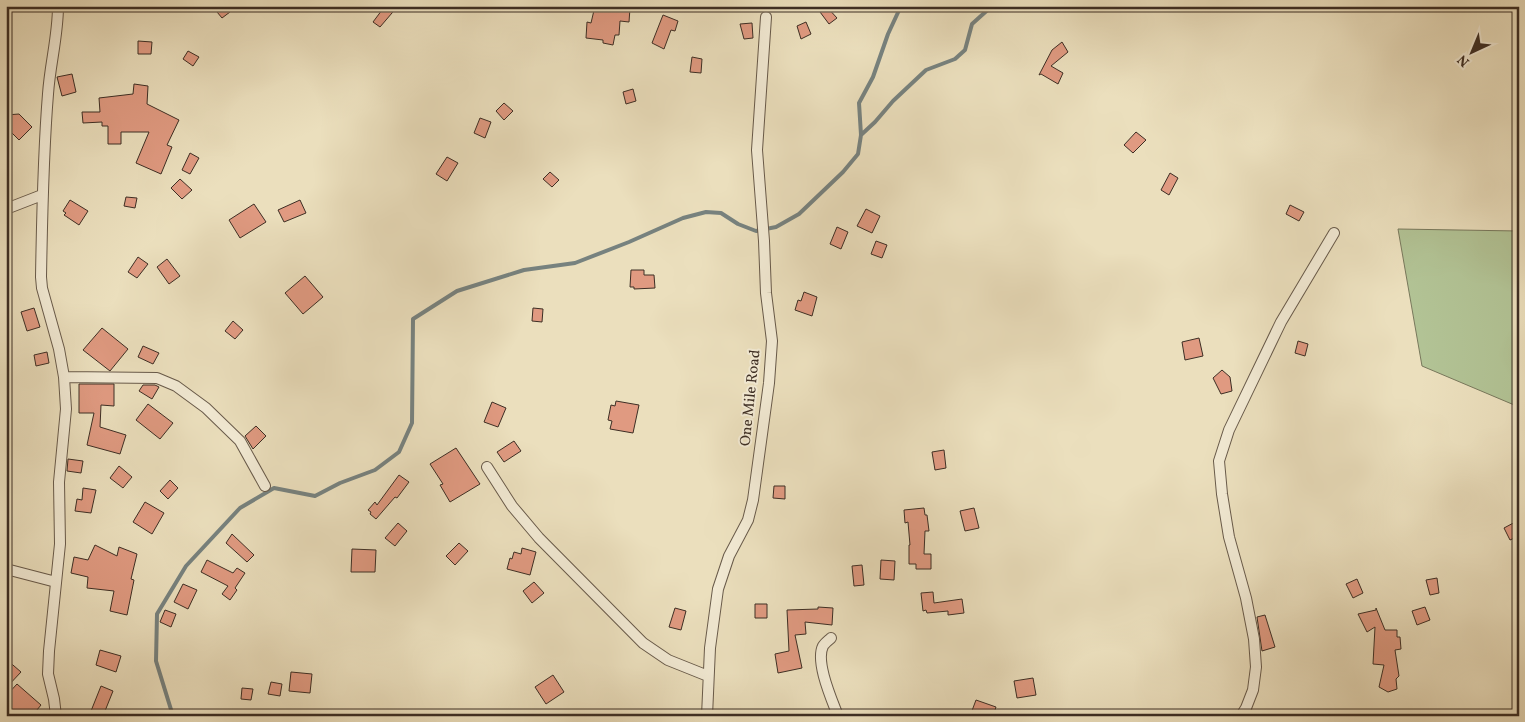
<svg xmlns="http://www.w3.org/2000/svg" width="1525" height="722" viewBox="0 0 1525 722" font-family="Vollkorn,serif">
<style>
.green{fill:#b2c395;stroke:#78785c}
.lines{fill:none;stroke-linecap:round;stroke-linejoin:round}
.stream{stroke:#77827f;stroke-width:4}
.building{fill:#e09a81;stroke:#3d2e24}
.minor-casing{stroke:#685a4a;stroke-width:12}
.minor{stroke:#f2ead4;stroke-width:10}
.labels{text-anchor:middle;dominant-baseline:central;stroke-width:4;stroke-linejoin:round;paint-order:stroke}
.street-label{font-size:15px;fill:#3d2e24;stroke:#f2ead4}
</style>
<rect width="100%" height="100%" fill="#ebdfbd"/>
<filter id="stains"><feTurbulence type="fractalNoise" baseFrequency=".004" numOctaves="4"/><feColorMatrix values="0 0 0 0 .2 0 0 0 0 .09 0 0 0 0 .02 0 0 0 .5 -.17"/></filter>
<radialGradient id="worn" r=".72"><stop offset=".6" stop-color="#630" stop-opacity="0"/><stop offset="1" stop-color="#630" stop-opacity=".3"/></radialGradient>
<path class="green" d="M1398,229L1519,231V407L1422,366Z"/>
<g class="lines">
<path class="stream" d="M861,135L875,122L893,101L926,70L955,59L965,50L972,24L992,6
M173,716L156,661L157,614L186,566L240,508L274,488L315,496L340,483L375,470L399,452L412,423L413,319L457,291L524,270L575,263L629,242L683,218L706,212L721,213L738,224L756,231L776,227L799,214L843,172L858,154L861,135L859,103L873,77L888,34L901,6"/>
</g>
<path class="building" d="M212,6H225L230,12L222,18Z
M385,6H398L380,27L373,22Z
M595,6H621L630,8L629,22L620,21L619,35H615L613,45L603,43V40L586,38L587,22L591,23Z
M826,6L837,18L829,24L820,12Z
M663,15L678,21L675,31L671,30L664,49L652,43Z
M806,22L811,34L801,39L797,26Z
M752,23L753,38L744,39L740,24Z
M138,41L152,42L151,54H138Z
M1062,42L1068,52L1051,66L1063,73L1058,84L1041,74L1039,75L1052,50Z
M188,51L199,57L193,66L183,59Z
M692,57L702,59L701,73L690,72Z
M72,74L76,92L62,96L57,77Z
M134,84L148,86L147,104L179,120L167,145L172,147L161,174L136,163L149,132H121V144H108V126H102V122L83,123L82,112H100L99,98L133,94Z
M633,89L636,101L626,104L623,92Z
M504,103L513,111L504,120L496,111Z
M19,114L32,127L19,140L6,127V115Z
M480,118L491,122L485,138L474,133Z
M1136,132L1146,140L1133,153L1124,145Z
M190,153L199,158L190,174L182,170Z
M447,157L458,163L447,181L436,174Z
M550,172L559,180L552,187L543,179Z
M1170,173L1178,178L1169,195L1161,190Z
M180,179L192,190L182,199L171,188Z
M126,197L137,198L135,208L124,206Z
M70,200L88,211L79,225L64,215L66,213L63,211Z
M300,200L306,213L284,222L278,210Z
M254,204L266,222L240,238L229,220Z
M1290,205L1304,212L1299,221L1286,214Z
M866,209L880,216L872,233L857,226Z
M837,227L848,232L841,249L830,244Z
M876,241L887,245L882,258L871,254Z
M138,257L148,264L137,278L128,272Z
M167,259L180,276L169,284L157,267Z
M631,270H644V275H654L655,288L634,289V287H630Z
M305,276L323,297L303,314L285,293Z
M804,292L817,297L812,316L795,310L798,300L801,301Z
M34,308L40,327L27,331L21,312Z
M533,308L543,309L542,322L532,321Z
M233,321L243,330L235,339L225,331Z
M102,328L128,349L110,371L83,350Z
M1199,338L1203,356L1185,360L1182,342Z
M1298,341L1308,344L1305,356L1295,353Z
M143,346L159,353L153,364L138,357Z
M47,352L49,363L36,366L34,355Z
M1222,370L1230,377L1232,391L1221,394L1213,378Z
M79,384H114V406L101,405L100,427L126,435L120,454L87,445L94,413H79Z
M143,385H155L159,387L152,399L139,391Z
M616,401L639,405L633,433L610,429L612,421L608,420L611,405L615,406Z
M492,402L506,408L498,427L484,422Z
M148,404L173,423L160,439L136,420Z
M256,426L266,436L253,449L245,436Z
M514,441L521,451L504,462L497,452Z
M456,448L480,484L450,502L440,485L443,484L430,464Z
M944,450L946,468L935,470L932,452Z
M68,459L83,461L81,473L67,471Z
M119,466L132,477L123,488L110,478Z
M399,475L409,482L397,498L395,497L376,519L370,514L371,512L368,510L375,502L377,505Z
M170,480L178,488L168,499L160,491Z
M774,486H785V499L773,498Z
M83,488L96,490L91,513L75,511L77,499L82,500Z
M145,502L164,513L152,534L133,522Z
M924,508L925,515H927L929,531H925L924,554H931V569H916V564H909V545H910L908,522L905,523L904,510Z
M974,508L979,528L965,531L960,511Z
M1519,520V536L1510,540L1504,528Z
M398,523L407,531L395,546L385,538Z
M232,534L254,555L247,562L226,543Z
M459,543L468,551L455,565L446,556Z
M95,545L117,556L119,547L137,554L131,579L134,580L127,615L110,611L114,591L87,588L88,577L71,573L74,557L88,560Z
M522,548L536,552L530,575L507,569L510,558L512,559L514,552L521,554Z
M352,549L376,550L375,572H351Z
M207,560L233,573L237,568L245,573L235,588L237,590L230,600L222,594L228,586L201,572Z
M881,560L895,561L894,580L880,579Z
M862,565L864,585L854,586L852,566Z
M1437,578L1439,593L1430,595L1426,580Z
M1357,579L1363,593L1353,598L1346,584Z
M534,582L544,593L532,603L523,591Z
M183,584L197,590L188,609L174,602Z
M933,592L934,603L962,599L964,613L948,615V611L927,613L926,610L923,611L921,593Z
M755,604H767V618H755Z
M818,607L833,608L832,625L805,622L806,634L795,635L802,668L778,673L775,654L789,651L787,610L818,609Z
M1425,607L1430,620L1417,625L1412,611Z
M675,608L686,611L681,630L669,627Z
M1376,608L1385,630H1397V637H1400L1401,649L1395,650L1399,676L1396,679L1397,689L1388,692L1379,687L1384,665L1373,664L1375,627L1367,632L1358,614L1376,610Z
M165,610L176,614L171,627L160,622Z
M1265,615L1275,647L1262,651L1257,617Z
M100,650L121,656L116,672L96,665Z
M6,659L21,672L6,688Z
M291,672L312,674L310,693L289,691Z
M553,675L564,692L546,704L535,687Z
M1033,678L1036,695L1017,698L1014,681Z
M271,682L282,684L280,696L268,694Z
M17,684L41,705L32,716H6V696Z
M101,686L113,691L103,716H89Z
M242,688L253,689L251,700L241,699Z
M976,700L996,707L993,716H970Z"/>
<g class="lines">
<g class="minor-casing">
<path id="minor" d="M6,209L42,195
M64,377L157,378L176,386L206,408L240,441L265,486
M487,467L512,506L539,538L643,643L668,660L708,676
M6,569L56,582
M831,638C829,640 825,643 823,646C815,662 832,700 838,716
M56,716L54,699L48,674L49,651L60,544L59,482L66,409L64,377L59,349L42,288L41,277C42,216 43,155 48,94C50,64 58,36 58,6
M707,716L710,648L718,589L729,556L748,520L753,500L769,383L772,341L766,293L764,241L757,150L766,17
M1241,716L1246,708L1253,690L1256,667L1254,639L1246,598L1229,537L1222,494L1219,461L1229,430L1281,322L1334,233"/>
</g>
<use href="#minor" class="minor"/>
</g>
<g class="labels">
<g class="street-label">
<text transform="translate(751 398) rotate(-84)">One Mile Road</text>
</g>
</g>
<rect width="1525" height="722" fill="none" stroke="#ebdfbd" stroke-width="25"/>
<rect x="8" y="8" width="1510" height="707" fill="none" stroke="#3d2e24" stroke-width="2.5"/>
<rect x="12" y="12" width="1500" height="697" fill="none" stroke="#3d2e24"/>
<g transform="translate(1472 52) rotate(224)" stroke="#f2ead4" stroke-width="4" paint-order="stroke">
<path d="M0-4L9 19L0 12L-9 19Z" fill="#3d2e24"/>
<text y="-8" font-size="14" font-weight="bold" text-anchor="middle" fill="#3d2e24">N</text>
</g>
<rect width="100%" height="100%" filter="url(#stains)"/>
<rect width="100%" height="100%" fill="url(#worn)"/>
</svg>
